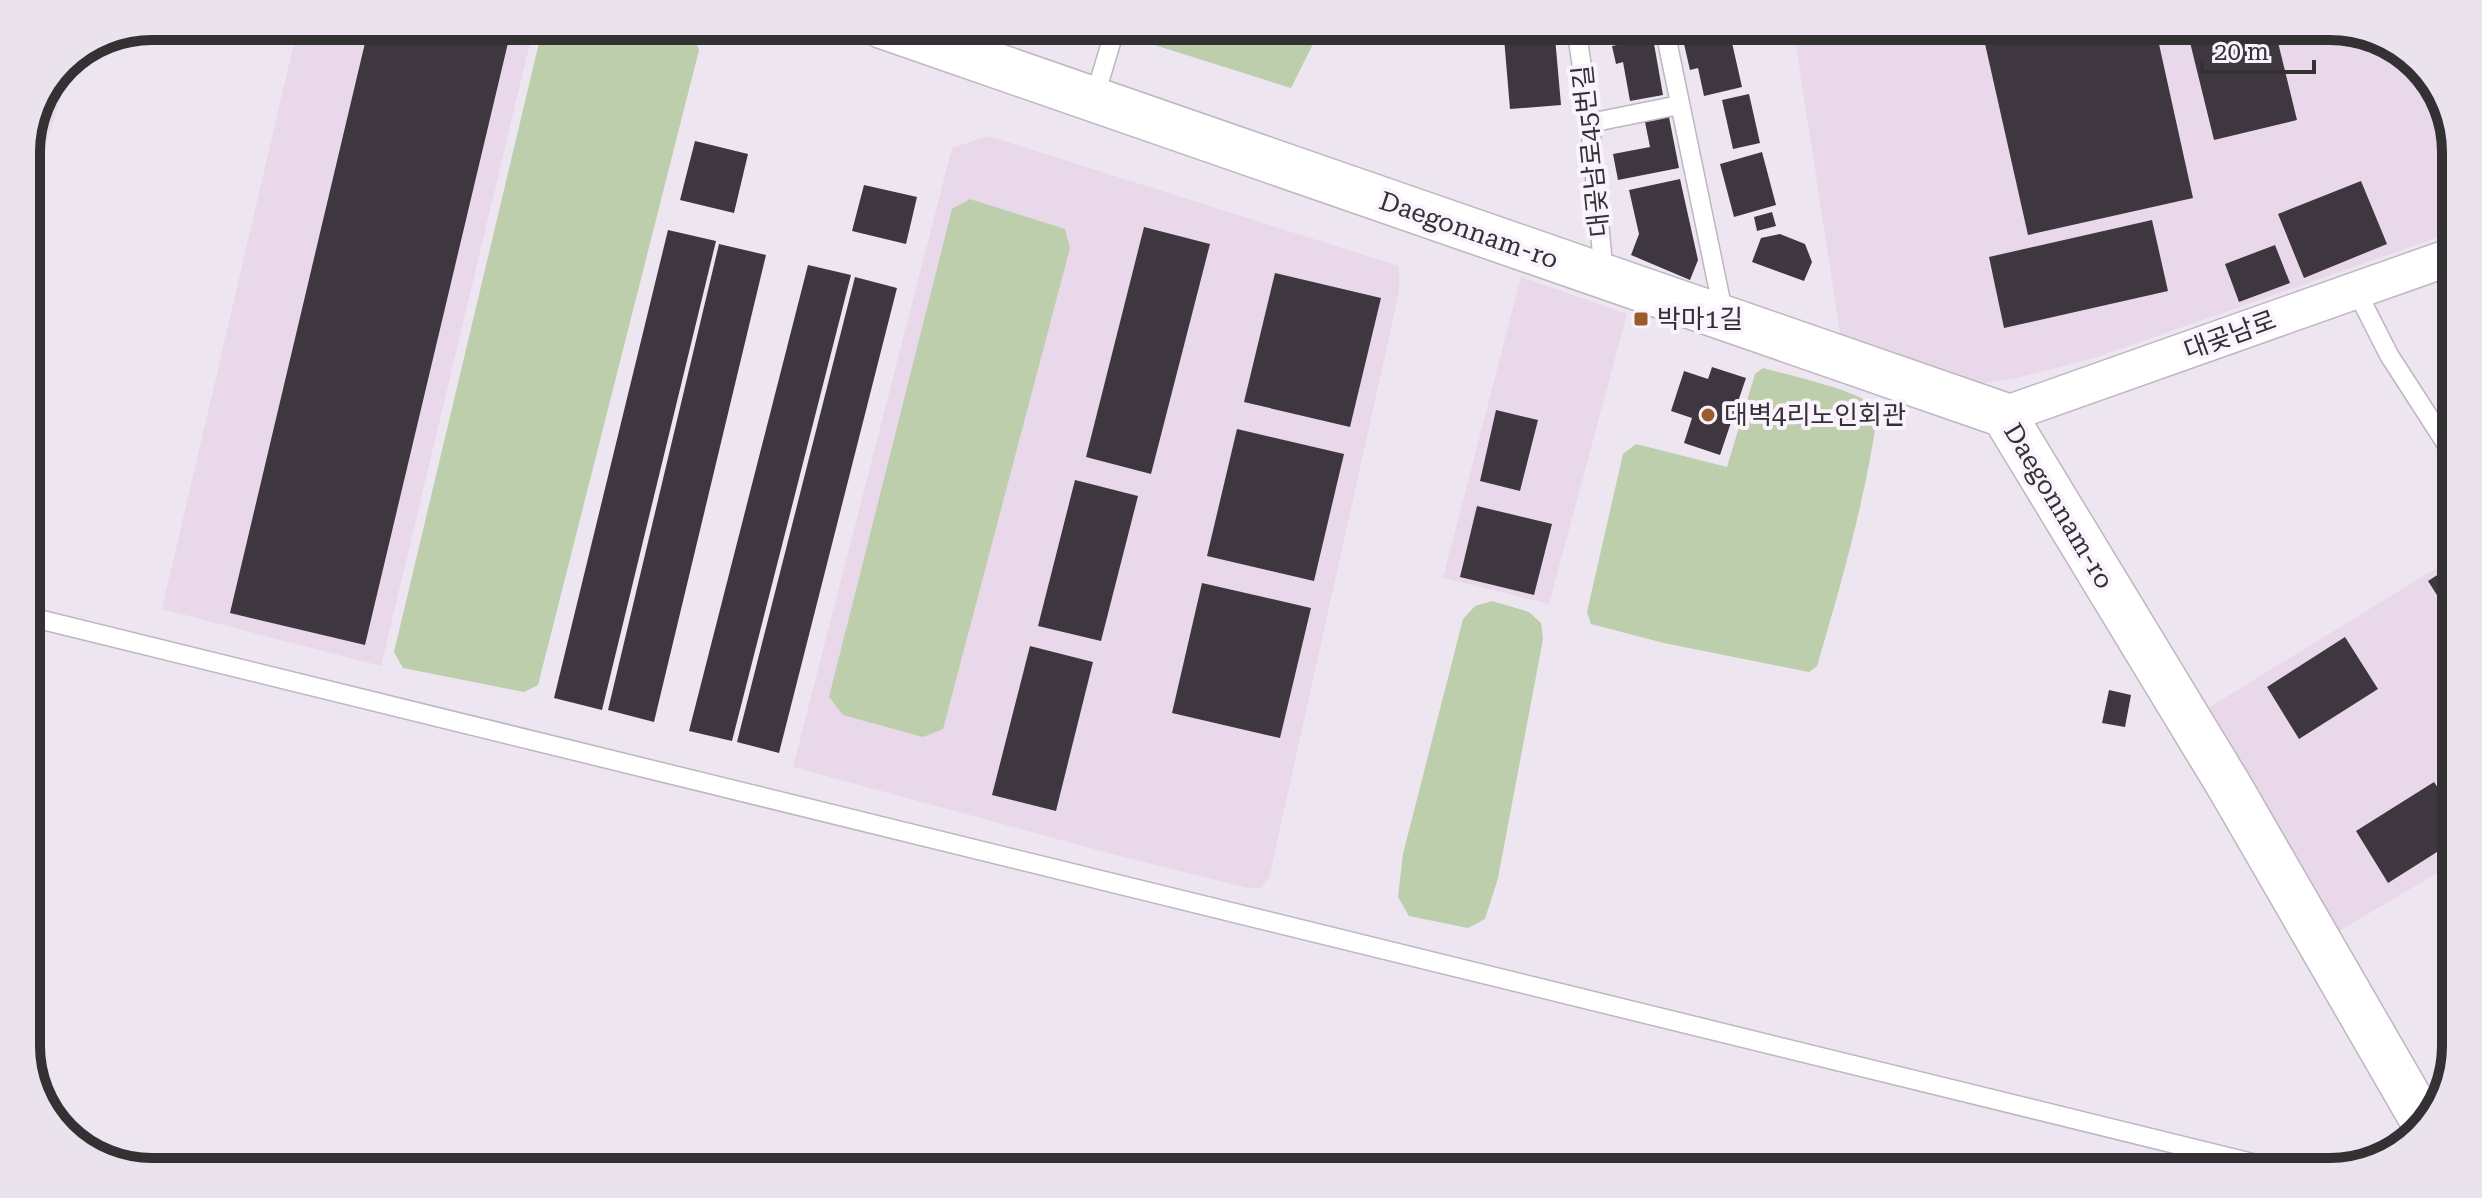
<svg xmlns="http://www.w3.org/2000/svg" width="2482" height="1198" viewBox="0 0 2482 1198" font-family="'Roboto Serif','Noto Sans KR',serif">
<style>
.industrial{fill:#e9d8ea}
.green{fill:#bcceab}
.building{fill:#3e3740}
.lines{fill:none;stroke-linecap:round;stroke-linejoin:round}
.lane-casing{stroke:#beb6c1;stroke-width:21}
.street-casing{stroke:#beb6c1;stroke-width:39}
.secondary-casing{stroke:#beb6c1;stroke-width:47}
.lane{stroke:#fff;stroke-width:18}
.street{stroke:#fff;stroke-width:36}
.secondary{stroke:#fff;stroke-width:44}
.poi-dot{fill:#9e5b2a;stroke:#faf2fd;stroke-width:3}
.labels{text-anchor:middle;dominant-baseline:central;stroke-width:8;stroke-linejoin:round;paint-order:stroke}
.street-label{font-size:26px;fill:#343135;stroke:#faf2fd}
.poi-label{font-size:26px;fill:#343135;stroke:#faf2fd;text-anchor:start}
.rim{fill:none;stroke:#343135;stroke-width:10}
</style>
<rect width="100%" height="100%" fill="#ede5f0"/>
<path class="industrial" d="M298,26H534L381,666L162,609Z
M1793,26H2330L2385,39L2435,82L2456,144V231L2094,358L2016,378L1982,383L1926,368L1841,339Z
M74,58L45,145L35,150H26V144L63,63Z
M988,136L1399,266V292L1269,878L1260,888H1247L1101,851L793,767L952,148Z
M1521,277L1627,314L1549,604L1443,578Z
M2456,556V862L2339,931L2205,710Z"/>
<path class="green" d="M543,26H670L692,33L699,50L538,685L524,692L403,668L394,652Z
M1126,26H1322L1291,88L1126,36Z
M970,199L1065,229L1070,248L943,729L923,737L843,715L829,697L952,209Z
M1763,368C1788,375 1865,391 1878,410C1866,497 1842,581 1817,666L1809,672L1664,643L1591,624L1587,612L1623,454L1636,444L1727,467L1755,374Z
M1492,601L1529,612L1541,623L1543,639L1498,878L1485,919L1468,928L1409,916L1398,897L1403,854L1463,619L1475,606Z"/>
<path class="building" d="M369,26H512L365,645L230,613Z
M1503,26H1554L1561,105L1510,109Z
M1604,26H1634L1635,29L1605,34Z
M1981,26H2155L2193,198L2028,235Z
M2186,26H2274L2297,120L2214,140Z
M1730,34L1742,87L1704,96L1698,68L1690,70L1684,44Z
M1653,38L1663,95L1630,101L1623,62L1616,64L1612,46Z
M1749,94L1760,143L1733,149L1722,100Z
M2445,113L2456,144L2455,185L2432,118Z
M1669,117L1679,168L1618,180L1613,154L1650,147L1645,122Z
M695,141L748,154L734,213L680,200Z
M1762,152L1776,205L1734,217L1720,164Z
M1680,179L1698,260L1690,280L1631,255L1639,234L1629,190Z
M2361,181L2387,244L2304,278L2278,214Z
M864,185L917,197L906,244L852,231Z
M1772,212L1776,226L1757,231L1754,217Z
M2152,220L2168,291L2004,328L1989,257Z
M1144,227L1210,244L1151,474L1086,457Z
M668,230L716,241L602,710L554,698Z
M1780,234L1805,244L1812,262L1804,281L1752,262L1761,238Z
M719,244L766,255L654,722L608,710Z
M2275,245L2290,283L2239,302L2225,264Z
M808,265L851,275L732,741L689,731Z
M1275,273L1381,298L1350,427L1244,402Z
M855,277L897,288L779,753L737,742Z
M1712,367L1746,378L1720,455L1684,443L1692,418L1671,411L1684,371L1708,379Z
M1496,410L1538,420L1520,491L1480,481Z
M1237,429L1344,454L1314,581L1207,556Z
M1075,480L1138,496L1101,641L1038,626Z
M1477,506L1552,524L1534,595L1460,577Z
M2456,563V625L2428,581Z
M1202,583L1311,608L1280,738L1172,713Z
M2345,637L2378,689L2299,739L2267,687Z
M1030,646L1093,662L1056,811L992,795Z
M2109,690L2131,695L2125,727L2102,723Z
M2434,782L2456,815V840L2388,883L2356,831Z"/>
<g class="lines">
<g class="lane-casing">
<path id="lane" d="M1576,26L1590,123L1604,276
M1664,26L1724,316
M1094,99L1116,26
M1590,123L1679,105
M2356,290L2389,355L2456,459
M26,616L2289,1172"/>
</g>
<g class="street-casing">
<path id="street" d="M2004,415L2456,255"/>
</g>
<g class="secondary-casing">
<path id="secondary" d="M882,26L2004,415L2231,789L2424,1123"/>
</g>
<use href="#lane" class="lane"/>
<use href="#street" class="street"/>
<use href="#secondary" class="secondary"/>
</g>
<g class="poi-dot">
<rect x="1633" y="311" width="16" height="16" rx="4"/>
<circle cx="1708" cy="415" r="8"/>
</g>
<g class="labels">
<g class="street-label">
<text transform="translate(1591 151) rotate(-96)">대곶남로45번길</text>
<text transform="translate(1469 230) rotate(19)">Daegonnam-ro</text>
<text transform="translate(2230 335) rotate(-20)">대곶남로</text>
<text transform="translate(2059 506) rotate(59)">Daegonnam-ro</text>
</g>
<g class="poi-label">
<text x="1657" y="319">박마1길</text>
<text x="1724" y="415">대벽4리노인회관</text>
</g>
</g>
<path d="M0 0H2482V1198H0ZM152 40H2330A112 112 0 0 1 2442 152V1046A112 112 0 0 1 2330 1158H152A112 112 0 0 1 40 1046V152A112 112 0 0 1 152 40Z" fill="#eae3ed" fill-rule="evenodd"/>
<path class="rim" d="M152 40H2330A112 112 0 0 1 2442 152V1046A112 112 0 0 1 2330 1158H152A112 112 0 0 1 40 1046V152A112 112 0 0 1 152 40Z"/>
<path d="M2202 60v12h112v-12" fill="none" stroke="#343135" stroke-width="4"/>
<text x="2214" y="60" font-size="24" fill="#343135" stroke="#faf2fd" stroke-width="6" paint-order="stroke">20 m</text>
</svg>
